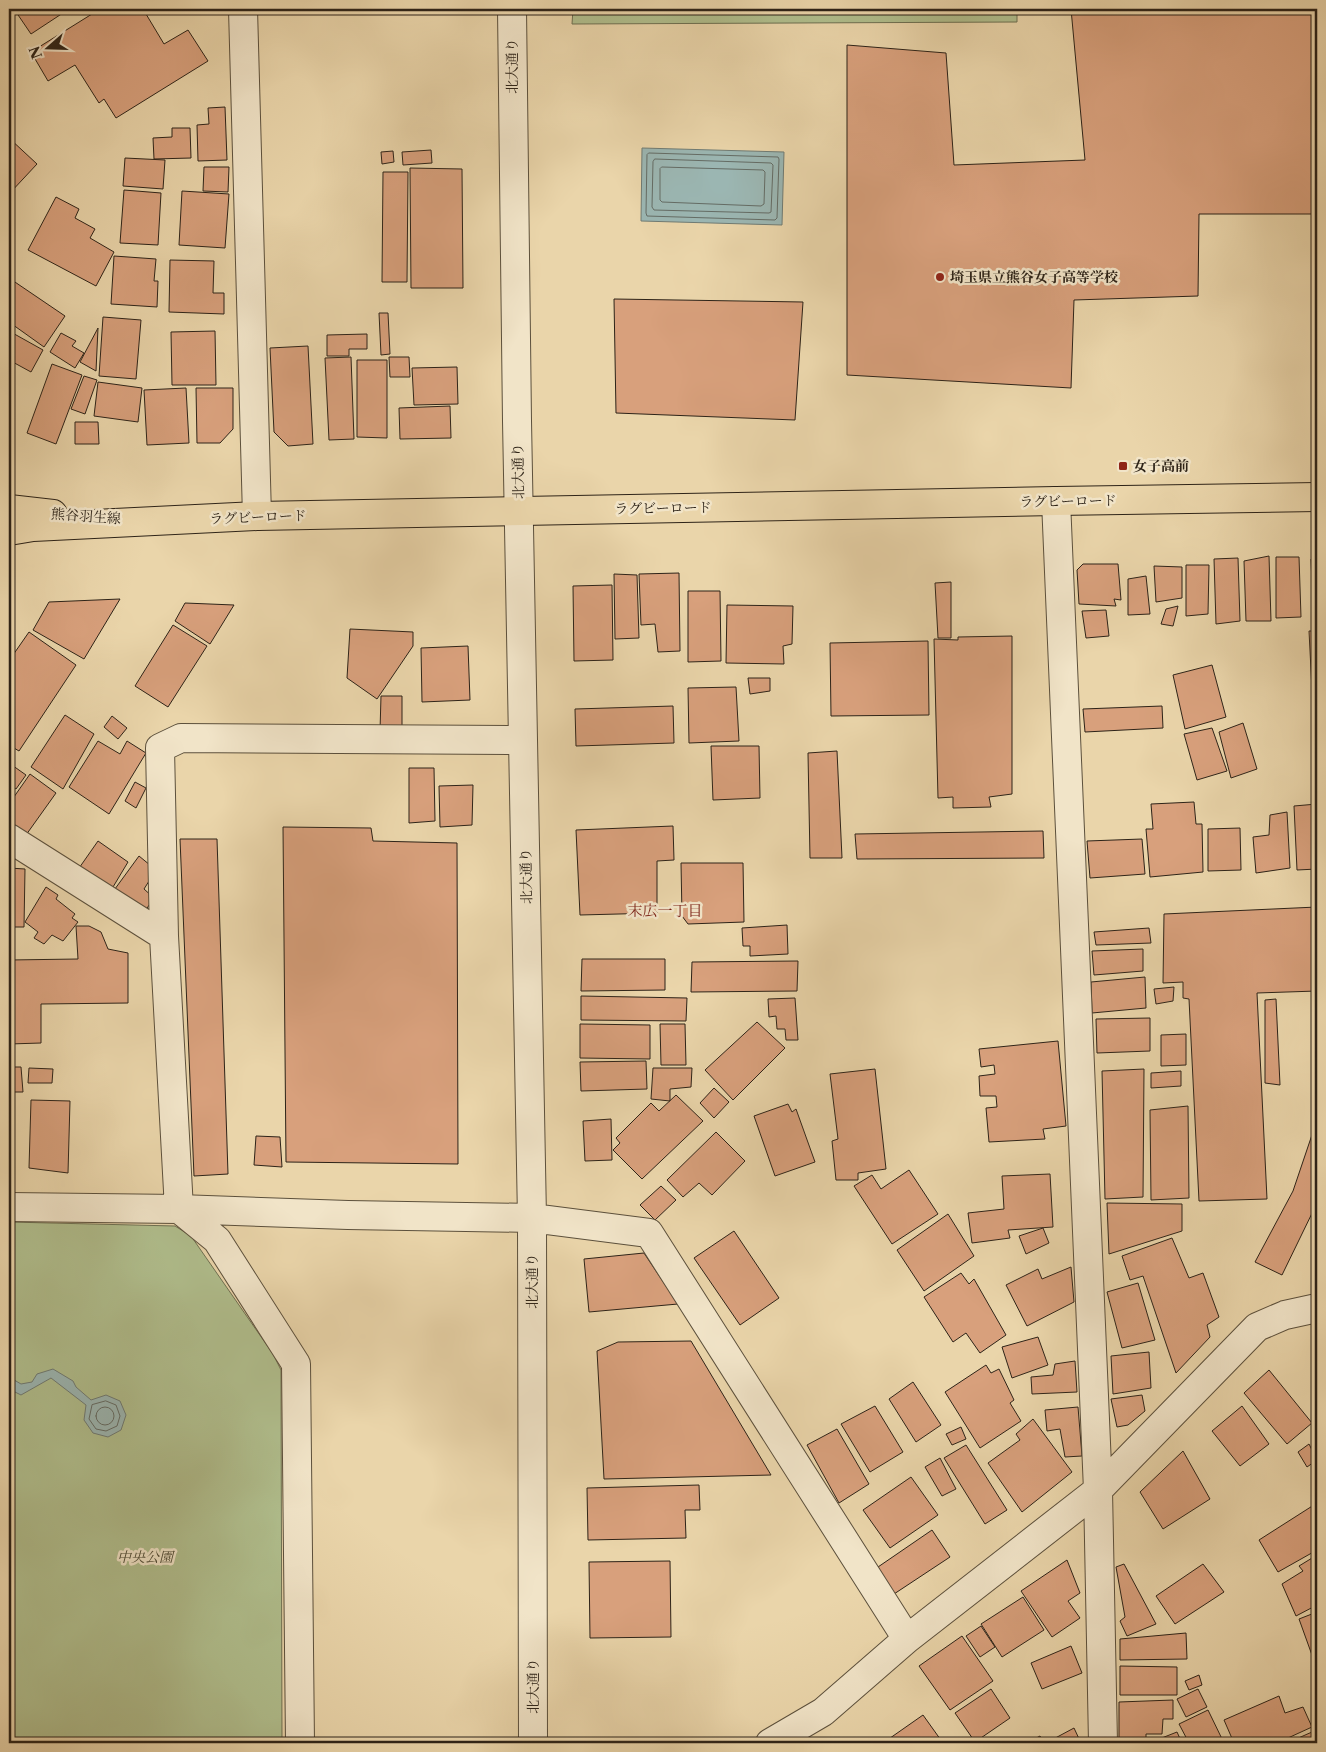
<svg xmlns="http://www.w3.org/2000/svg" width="1326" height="1752" viewBox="0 0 1326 1752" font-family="'Libre Caslon Text','Noto Serif JP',serif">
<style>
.green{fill:#b0be8d;stroke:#6e7052}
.water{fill:#9bb6b2;stroke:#6f7b74}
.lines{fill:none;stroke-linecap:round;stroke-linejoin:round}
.shore{stroke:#646c65;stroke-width:1}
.building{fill:#d8a07c;stroke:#2d2318}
.minor-casing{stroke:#5c503c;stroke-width:30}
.major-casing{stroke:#2d2318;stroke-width:30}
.minor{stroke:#f1e4c8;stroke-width:28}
.major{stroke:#ead5aa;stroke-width:28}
.poi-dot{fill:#8f2418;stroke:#f1e4c8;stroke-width:2}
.labels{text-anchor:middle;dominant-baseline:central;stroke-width:5;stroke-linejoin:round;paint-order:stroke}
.street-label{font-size:14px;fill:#2d2318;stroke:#f1e4c8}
.poi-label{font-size:14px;font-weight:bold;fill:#2d2318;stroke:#f1e4c8;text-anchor:start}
.park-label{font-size:14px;font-style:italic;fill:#4e4a35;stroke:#f1e4c8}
.neighbourhood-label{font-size:15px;fill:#7a1f14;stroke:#f1e4c8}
</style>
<rect width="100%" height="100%" fill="#ead5aa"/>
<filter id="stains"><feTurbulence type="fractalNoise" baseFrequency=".004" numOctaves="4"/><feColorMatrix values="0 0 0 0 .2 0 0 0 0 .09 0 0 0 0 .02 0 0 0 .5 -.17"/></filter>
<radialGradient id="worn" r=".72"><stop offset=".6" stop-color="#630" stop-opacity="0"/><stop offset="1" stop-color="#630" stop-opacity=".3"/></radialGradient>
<path class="green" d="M573,9H1017V22L572,24Z
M9,1222L175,1226L191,1236L273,1354L281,1370L282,1743H9Z"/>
<path class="water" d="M642,148L784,152L782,225L641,221Z
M53,1369L73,1381L76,1387L91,1400L106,1395L120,1401L126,1415L121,1430L108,1437L93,1433L84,1420L86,1405L51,1378L21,1395L9,1389V1377L21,1384L32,1382L37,1374Z"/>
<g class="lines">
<path class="shore" d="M649,153L778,157L779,159L777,218L775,220L647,216L646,213L647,155Z
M655,159L771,163L773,165L771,212L769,213L654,210L652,207L653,162Z
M662,167L763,170L765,172L764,204L761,206L662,202L660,200V169Z
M106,1401L116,1405L120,1416L117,1426L106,1431L96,1429L89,1419L92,1405Z
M96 1416a9 9 0 1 1 18 0a9 9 0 1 1-18 0Z"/>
</g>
<path class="building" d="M14,9H65L66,11L31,34Z
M100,9H143L164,44L188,30L208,61L116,118L104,99L99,103L75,65L48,81L31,52Z
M1071,9H1317V214H1199L1198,296L1074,300L1071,388L847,375V45L946,53L954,165L1085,160Z
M225,107L227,160L198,161L197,125L209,124L208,108Z
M172,128H190L191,158L154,159L153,138L172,137Z
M9,138L37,164L9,194Z
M431,150L432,163L403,165L402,152Z
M393,151L394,162L382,164L381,152Z
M125,158L165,160L163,189L123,186Z
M204,167H229L228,192L203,191Z
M410,168L462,169L463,288H411Z
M383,172H408L407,282H382Z
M124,190L161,193L158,245L120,243Z
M182,191L229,194L225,248L179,245Z
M56,197L79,209L75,218L95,229L90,238L114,252L96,286L28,250Z
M114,256L156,259L154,281H158L157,307L111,304Z
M170,260L214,261L213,293H224V314L169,312Z
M9,278L65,316L44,347L9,322Z
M614,299L803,302L795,420L616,413Z
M379,313H388L390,354L381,355Z
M103,317L141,320L136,379L99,376Z
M98,328L96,371L80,362Z
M9,331L43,350L31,372L9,360Z
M215,331L216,385H172L171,332Z
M61,333L76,341L72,346L84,353L75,368L50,352Z
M367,334V349H349V356H327V335Z
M308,346L313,444L288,446L274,432L270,348Z
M351,357L354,439L329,440L325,358Z
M389,357H409L410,377H390Z
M357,360H387V438L357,437Z
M52,364L82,375L56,444L27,433Z
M457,367L458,404L414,405L412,368Z
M84,376L97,380L85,414L71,409Z
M98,382L142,388L138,422L94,416Z
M186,388L189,443L147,445L144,390Z
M196,388H233V429L220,443H197Z
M450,406L451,438L400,439L399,408Z
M75,422H98L99,444H75Z
M1269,556L1271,621H1246L1244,561Z
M1276,557H1299L1301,617L1276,618Z
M1238,558L1240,621L1216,624L1214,559Z
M1317,558V611H1313L1311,559Z
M1083,564H1118L1121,600L1114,599L1116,606L1079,604L1077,570Z
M1186,565H1209L1208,614L1186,616Z
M1154,566L1182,567V598L1156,602Z
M679,573L680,651L658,652L655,624L641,625L639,574Z
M614,574L637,575L639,638L615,639Z
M1146,576L1150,614L1128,615V579Z
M951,582V638H938L935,583Z
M612,585L613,660L574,661L573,586Z
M688,591H720L721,661L688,662Z
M120,599L84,659L33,630L49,602Z
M185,603L234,605L210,644L175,621Z
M727,605L793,606L792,644L783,646L784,664L726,663Z
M1178,606L1173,626L1161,624L1166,609Z
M1106,610L1109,636L1086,638L1082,611Z
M173,625L207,646L168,707L135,686Z
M350,629L413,632V646L377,699L347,678Z
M1309,631H1317V730H1314Z
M29,632L76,665L19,751L9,745V653L13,655Z
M1012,636V794L989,797L991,807L953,808V797L938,798L934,639L958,640V637Z
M928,641L929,715L831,716L830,643Z
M468,646L470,700L422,702L421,648Z
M1212,665L1226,717L1185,729L1173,675Z
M748,678H770V691L750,694Z
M736,687L739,741L689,743L688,688Z
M381,696H402V730L380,731Z
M673,706L674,743L576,746L575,709Z
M1162,706L1163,728L1085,732L1083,709Z
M65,715L94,734L63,789L31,767Z
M112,716L127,728L118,739L104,727Z
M1243,723L1257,769L1231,778L1219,732Z
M1212,728L1227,771L1197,780L1184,734Z
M98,741L120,754L127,741L146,753L109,814L69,787Z
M711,746H759L760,798L713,800Z
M837,751L842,858H810L808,753Z
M9,763L26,775L16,789L11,786L9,790Z
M409,768H434L435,821L409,823Z
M30,774L56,793L26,835L9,822V804Z
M135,782L146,788L136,808L125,801Z
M473,785L472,825L440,827L439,786Z
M1194,802L1196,824H1202L1203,872L1150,877L1146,829H1153L1151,804Z
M1317,804V869L1297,870L1294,806Z
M1287,812L1290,868L1256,873L1253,837L1269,835L1270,815Z
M673,826L674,860L657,861V913L580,915L576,830Z
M283,827L371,828L373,841L457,843L458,1164L286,1162Z
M1240,828L1241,870L1208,871V829Z
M1043,831L1044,858L857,859L855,834Z
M180,839H217L228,1174L194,1176Z
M1142,839L1145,874L1090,878L1087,841Z
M98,841L128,862L110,892L77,871Z
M139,856L156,870L144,889L154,898L143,914L112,893Z
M681,863H743L744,922L688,924L682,916Z
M9,868L25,869L24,927H9Z
M46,887L58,895L56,899L75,914L72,918L78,922L63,941L52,935L44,944L34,938L38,932L25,922Z
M1317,907V991L1257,993L1267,1199L1199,1201L1189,999L1183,998V982L1163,983L1164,914Z
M787,925L788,954L750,956V946H743L742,928Z
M76,926H89L101,932L108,949L128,953V1003L41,1004V1043L9,1044V960L78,959Z
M1149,928L1151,943L1096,945L1094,932Z
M1143,949V971L1094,975L1092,951Z
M582,959H665V990L581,991Z
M798,961L797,991L691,992L692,962Z
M1145,977L1146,1008L1092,1013L1091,982Z
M1174,987L1173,1001L1156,1004L1154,989Z
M581,996L687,998L686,1021L581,1020Z
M795,998L798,1040H786L785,1029H777L776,1016L769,1017L768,999Z
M1276,999L1280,1085L1265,1083V1000Z
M1150,1018V1051L1097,1053L1096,1019Z
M757,1022L785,1048L733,1100L705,1070Z
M580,1024L650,1025V1059L580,1058Z
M660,1024H685L686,1065H661Z
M1186,1034V1065L1161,1066V1035Z
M1058,1041L1066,1126L1043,1129L1045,1139L989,1142L986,1108L997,1107L996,1096H980L979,1076L995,1074L994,1065L981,1067L979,1049Z
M646,1061L647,1089L581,1091L580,1062Z
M13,1067H21L23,1092H14Z
M29,1068L53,1069L52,1083H28Z
M653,1068H692L691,1087L670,1089V1101L651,1099Z
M875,1069L886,1169L858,1173V1180H836L832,1141L838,1139L830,1074Z
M1144,1069L1143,1197L1105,1199L1102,1071Z
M1181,1071V1086L1151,1088V1073Z
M714,1088L729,1102L714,1118L700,1103Z
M676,1095L703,1121L642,1179L613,1150L620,1143L616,1138L651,1103L659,1111Z
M31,1100L70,1101L68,1173L29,1168Z
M788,1104L792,1112L796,1109L815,1162L775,1176L754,1116Z
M1188,1106L1189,1198L1151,1200L1150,1110Z
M9,1107H13V1139H9Z
M611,1119L612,1160L585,1161L583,1121Z
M1317,1120V1203L1282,1275L1255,1262L1293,1191Z
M716,1132L745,1161L712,1195L699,1183L683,1197L667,1180Z
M256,1136L280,1137L282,1167L254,1165Z
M909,1170L938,1214L892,1244L854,1186L872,1175L881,1189Z
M1050,1174L1053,1227L1008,1230L1010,1238L972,1243L968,1213L1004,1209L1002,1176Z
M661,1186L676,1200L655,1220L640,1205Z
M1107,1203L1182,1204V1231L1109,1254Z
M948,1214L974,1256L924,1291L897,1250Z
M1043,1228L1049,1243L1026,1254L1019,1236Z
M734,1231L779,1298L740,1325L694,1258Z
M1172,1238L1189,1278L1203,1273L1219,1317L1207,1325L1210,1337L1176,1373L1143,1276L1130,1280L1122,1256Z
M644,1253L678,1304L589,1312L584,1259Z
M1071,1267L1074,1302L1027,1326L1006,1285L1038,1269L1042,1279Z
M961,1273L969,1284L974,1279L1006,1335L980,1353L966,1333L953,1342L924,1297Z
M1138,1283L1155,1340L1122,1348L1107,1292Z
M1038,1337L1048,1365L1012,1378L1002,1347Z
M691,1341L771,1475L604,1479L597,1351L618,1342Z
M1149,1352L1151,1388L1113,1394L1111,1356Z
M1075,1361L1077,1392L1032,1394L1031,1377L1053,1375L1055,1364Z
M986,1365L991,1373L999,1369L1014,1400L1010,1403L1021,1421L980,1448L945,1392Z
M1269,1370L1312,1423L1287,1444L1244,1393Z
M913,1382L941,1425L916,1442L889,1399Z
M1142,1395L1145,1411L1128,1425L1117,1427L1111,1399Z
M875,1406L903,1452L870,1472L841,1424Z
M1242,1406L1269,1444L1240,1466L1212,1431Z
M1078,1407L1082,1456L1065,1457L1060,1429L1047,1431L1045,1410Z
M1033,1419L1072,1472L1022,1512L988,1463L1020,1440L1016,1434Z
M961,1427L966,1439L952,1445L946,1434Z
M837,1429L869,1484L839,1503L807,1445Z
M1309,1444L1317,1460L1307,1467L1298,1452Z
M966,1445L1007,1510L985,1524L944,1458Z
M1183,1451L1210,1499L1163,1529L1140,1492Z
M940,1458L956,1489L942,1496L925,1467Z
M911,1477L938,1515L890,1548L863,1510Z
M699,1485L700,1510H685L686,1538L588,1540L587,1488Z
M1317,1503V1550L1278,1572L1259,1540Z
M932,1530L950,1557L894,1594L878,1567Z
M1317,1555V1605L1296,1616L1282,1584L1303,1571L1299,1566Z
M1067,1560L1080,1593L1068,1601L1080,1618L1052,1637L1021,1591Z
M670,1561L671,1637L590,1638L589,1562Z
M1124,1564L1156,1624L1127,1636L1120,1621L1125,1617L1116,1567Z
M1203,1564L1224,1592L1175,1624L1156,1596Z
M1023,1597L1044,1630L1002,1657L981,1624Z
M1317,1612V1669L1299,1619Z
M981,1626L995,1647L980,1657L966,1636Z
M1186,1633L1187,1659L1120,1660V1639Z
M962,1636L993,1681L950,1710L919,1666Z
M1071,1646L1082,1673L1042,1689L1031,1663Z
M1120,1666L1177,1667V1695H1120Z
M1199,1675L1202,1685L1189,1690L1185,1681Z
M991,1689L1010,1718L975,1742L955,1713Z
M1198,1689L1207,1707L1186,1717L1177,1699Z
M1279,1696L1285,1713L1303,1707L1312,1727L1277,1743H1234L1224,1720Z
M1173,1700V1719H1163L1162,1734H1146V1742L1119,1743V1702Z
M1208,1710L1224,1743H1189L1179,1724Z
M923,1715L943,1743H883Z
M1074,1728L1081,1743H1046Z
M1177,1732L1182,1743H1149Z
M1312,1732L1317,1743H1287Z
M1040,1736L1044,1743H1012L1017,1740L1027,1743Z"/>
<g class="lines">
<g class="minor-casing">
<path id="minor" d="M243,9L257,516
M512,9L517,421L532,1218L533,1743
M1056,501L1098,1490L1103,1743
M9,838L164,936
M9,1207L179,1209L348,1215L532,1218L649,1233L907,1639
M300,1743L296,1364L217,1240L179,1209L164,936L160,748L181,738L523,740
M770,1743L823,1712L907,1639L1098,1490L1257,1327L1285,1315L1317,1308"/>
</g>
<g class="major-casing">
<path id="major" d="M9,509L53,514
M9,531L33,527L257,516L1056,501L1317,497"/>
</g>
<use href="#minor" class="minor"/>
<use href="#major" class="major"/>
</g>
<g class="poi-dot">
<circle cx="940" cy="277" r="5"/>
<rect x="1118" y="461" width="10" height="10" rx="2.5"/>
</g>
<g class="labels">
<g class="street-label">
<text transform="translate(512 66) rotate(-90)">北大通り</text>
<text transform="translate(518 471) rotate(-91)">北大通り</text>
<text transform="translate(1068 501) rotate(-1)">ラグビーロード</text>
<text transform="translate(663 508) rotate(-1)">ラグビーロード</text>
<text transform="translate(86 516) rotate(4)">熊谷羽生線</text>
<text transform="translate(258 517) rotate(-2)">ラグビーロード</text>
<text transform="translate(526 876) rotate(-91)">北大通り</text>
<text transform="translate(532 1281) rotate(-90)">北大通り</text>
<text transform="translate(533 1686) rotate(-90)">北大通り</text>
</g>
<g class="poi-label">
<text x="950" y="277">埼玉県立熊谷女子高等学校</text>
<text x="1133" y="466">女子高前</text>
</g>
<g class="park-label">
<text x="145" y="1557">中央公園</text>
</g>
<g class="neighbourhood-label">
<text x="665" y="910">末広一丁目</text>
</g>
</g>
<rect width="1326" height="1752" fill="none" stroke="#ead5aa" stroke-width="30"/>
<rect x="10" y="10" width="1306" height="1732" fill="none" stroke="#2d2318" stroke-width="2.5"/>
<rect x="15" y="15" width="1296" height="1722" fill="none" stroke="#2d2318"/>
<g transform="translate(48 48) rotate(250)" stroke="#f1e4c8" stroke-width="4" paint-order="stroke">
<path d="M0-4L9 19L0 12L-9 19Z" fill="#2d2318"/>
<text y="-8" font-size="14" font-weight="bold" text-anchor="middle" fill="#2d2318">N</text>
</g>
<rect width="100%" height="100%" filter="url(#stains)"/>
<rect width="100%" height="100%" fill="url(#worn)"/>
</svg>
